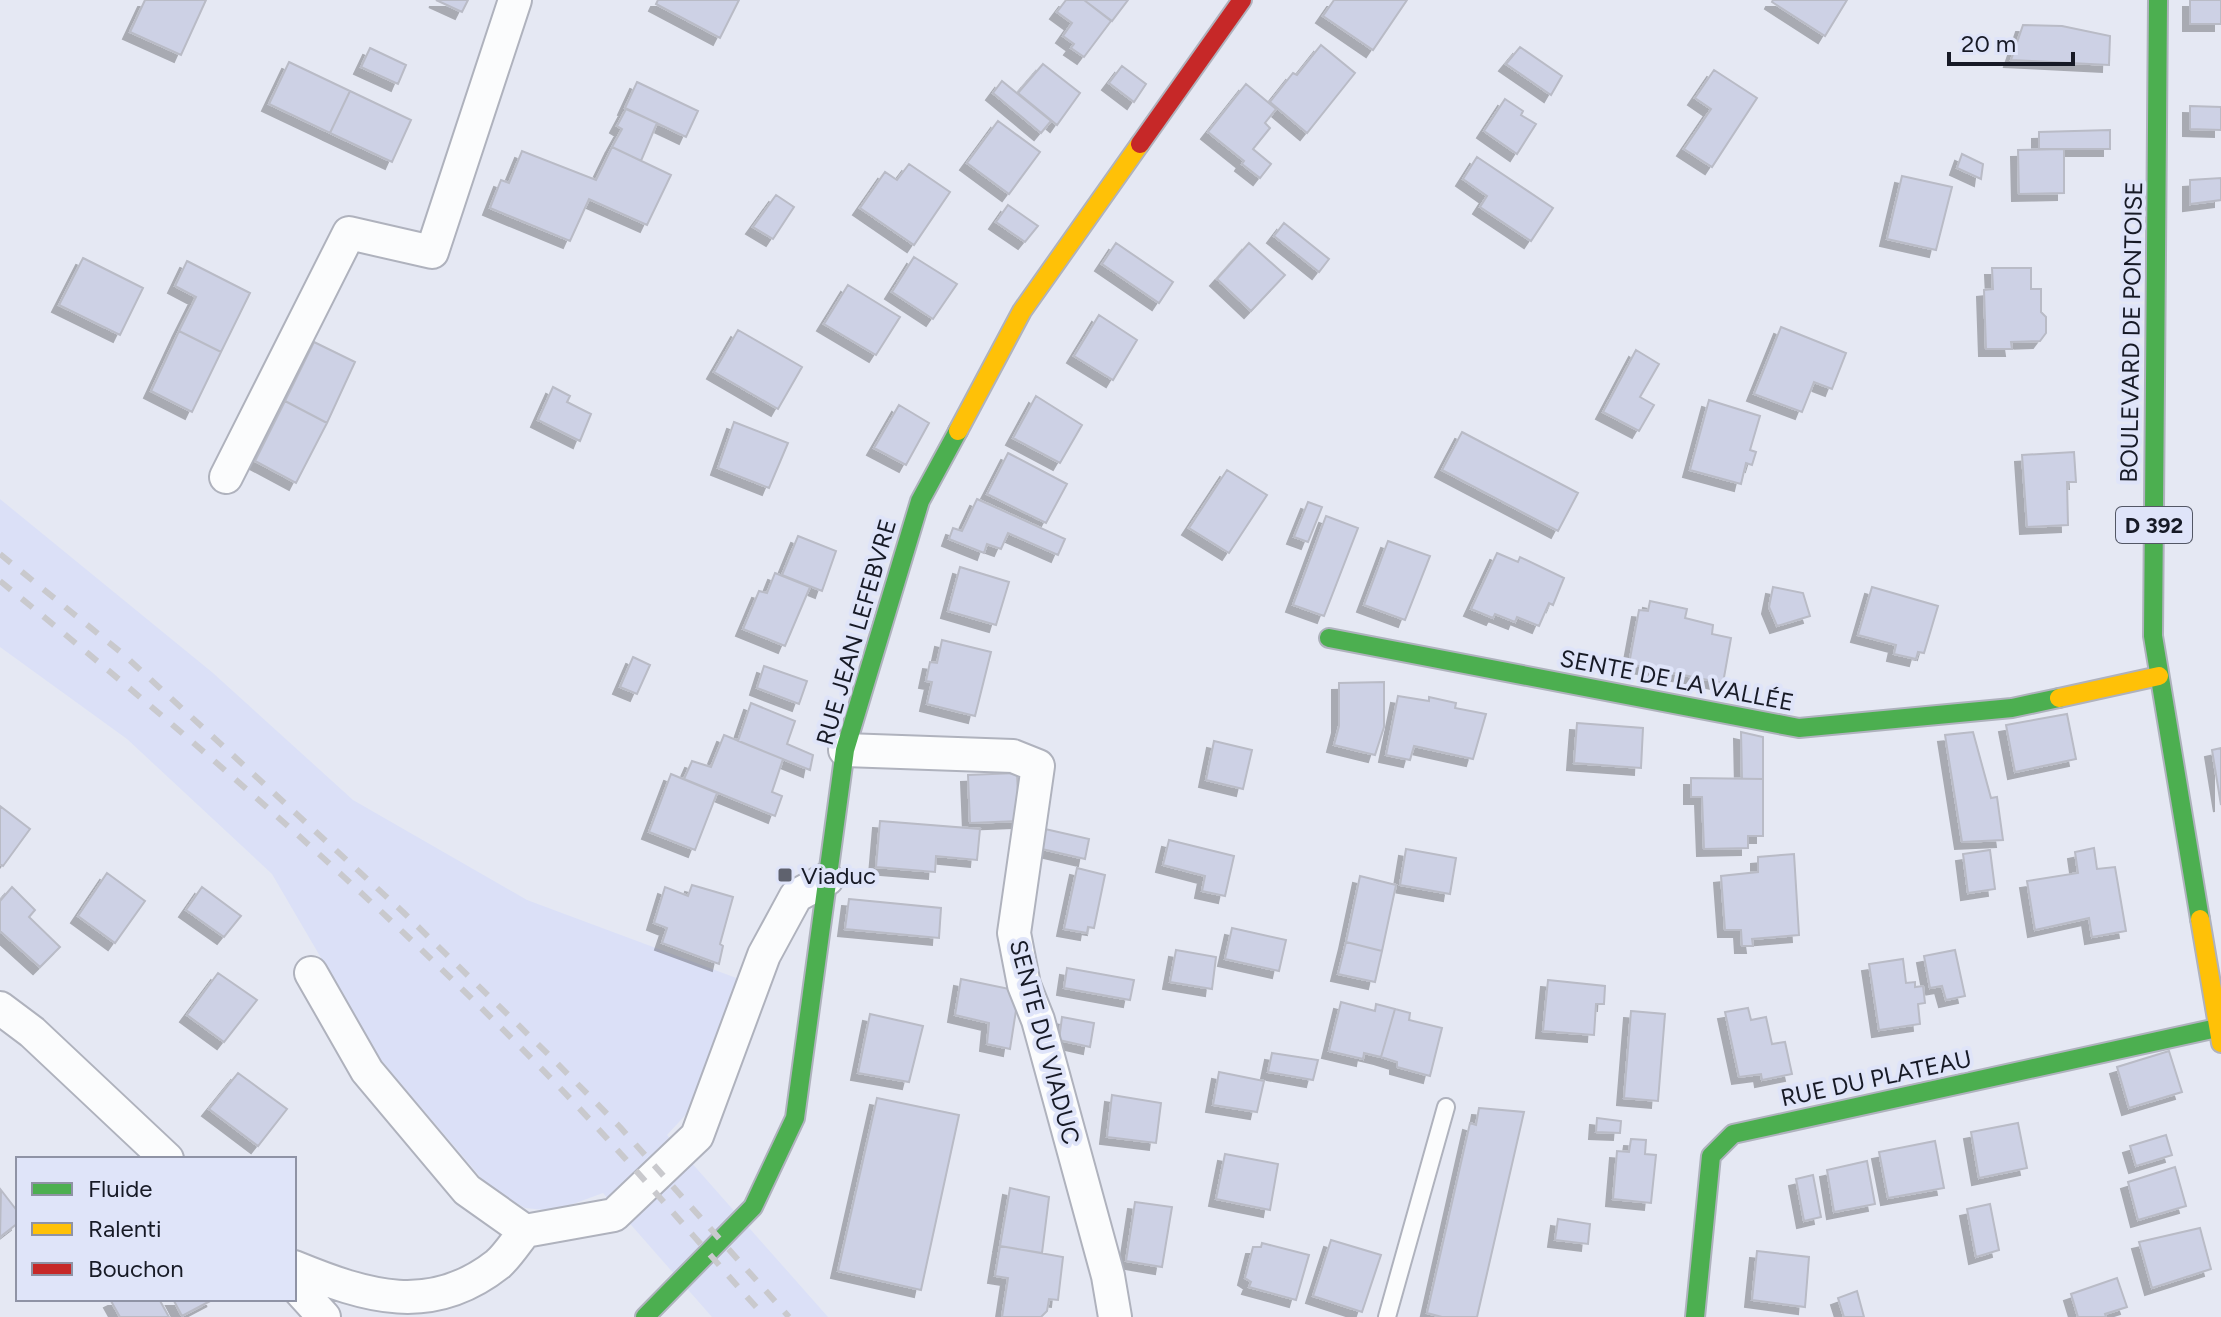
<svg xmlns="http://www.w3.org/2000/svg" width="2221" height="1317" viewBox="0 0 2221 1317" font-family="Figtree,sans-serif">
<style>
.built{fill:#dbe0f7}
.building{fill:#cdd1e5;stroke:#b9bbc6;stroke-width:2;filter:url(#shadow)}
.lines{fill:none;stroke-linecap:round;stroke-linejoin:round}
.lane-casing{stroke:#afb2bd;stroke-width:20}
.street-casing{stroke:#afb2bd;stroke-width:36}
.fast-casing{stroke:#afb2bd;stroke-width:22}
.slow-casing{stroke:#afb2bd;stroke-width:22}
.jam-casing{stroke:#afb2bd;stroke-width:22}
.lane{stroke:#fbfcfd;stroke-width:16}
.street{stroke:#fbfcfd;stroke-width:32}
.fast{stroke:#4caf50;stroke-width:18}
.slow{stroke:#ffc107;stroke-width:18}
.jam{stroke:#c62828;stroke-width:18}
.rail{stroke:#c9c9cd;stroke-width:6;stroke-dasharray:14 14;stroke-linecap:butt}
.poi-dot{fill:#5f626e;stroke:#dfe4f9;stroke-width:3}
.labels{text-anchor:middle;dominant-baseline:central;stroke-width:8;stroke-linejoin:round;paint-order:stroke}
.shield{fill:#dfe4f9;stroke:#535765;stroke-width:2}
.shield-label{font-size:22px;font-weight:bold;fill:#171a26}
.street-label{font-size:24px;fill:#171a26;stroke:#dfe4f9}
.poi-label{font-size:24px;fill:#171a26;stroke:#dfe4f9;text-anchor:start}
</style>
<defs>
<filter id="shadow"><feDropShadow dx="-7" dy="7" stdDeviation="0" flood-color="#0004"/></filter>
</defs>
<rect width="100%" height="100%" fill="#e5e8f3"/>
<path class="built" d="M0,499L213,673L353,800L527,900L739,979L691,1109L667,1135L828,1317H712L603,1193L554,1211L525,1208L488,1186L380,1059L272,874L127,739L0,647Z"/>
<path class="building" d="M145,0H206L181,55L130,32Z
M436,0H468L462,12Z
M658,0H739L720,38L656,4Z
M1066,0H1084L1111,21L1084,57L1071,48L1074,44L1063,36L1072,23L1057,12Z
M1084,0H1128L1112,21Z
M1334,0H1407L1373,50L1323,16Z
M1773,0H1847L1825,36L1772,2Z
M2190,0H2221V24H2190Z
M2023,25L2062,26L2110,36L2109,65L2011,60Z
M1321,45L1355,73L1307,133L1270,102L1293,73L1297,75Z
M1520,47L1562,76L1551,95L1506,64Z
M370,48L406,65L398,84L361,67Z
M289,62L350,91L330,133L269,104Z
M1043,64L1080,93L1057,125L1018,93Z
M1122,66L1146,84L1134,102L1109,83Z
M1714,70L1757,98L1712,167L1684,149L1711,109L1695,98Z
M1002,81L1051,121L1041,133L993,93Z
M637,82L698,111L686,137L625,108Z
M1246,84L1276,109L1265,123L1270,128L1253,149L1271,164L1260,178L1242,164L1244,161L1208,132Z
M350,91L411,120L392,162L330,133Z
M1505,99L1523,111L1521,115L1536,124L1517,154L1484,131Z
M2190,106L2221,107V130L2190,129Z
M626,109L657,123L641,161L612,147L622,129L617,126Z
M998,121L1040,152L1009,194L967,163Z
M2110,130V149H2039V132Z
M612,147L671,175L647,225L589,199L570,241L490,208L501,180L509,183L522,151L596,180Z
M2064,149V193L2019,194L2018,150Z
M1962,154L1983,164L1981,179L1957,168Z
M1477,157L1553,208L1531,241L1480,207L1487,196L1463,179Z
M909,164L950,192L914,245L860,208L885,172L897,180Z
M1902,176L1952,187L1936,250L1887,239Z
M2221,178V200L2190,204V180Z
M776,195L794,207L773,239L753,227Z
M1008,205L1038,226L1025,242L996,222Z
M1284,223L1329,259L1319,272L1274,236Z
M1116,243L1173,282L1159,303L1102,264Z
M1249,243L1285,275L1251,311L1217,279Z
M914,257L957,284L933,319L892,292Z
M83,258L143,288L120,335L59,305Z
M187,261L250,293L221,352L179,331L196,297L175,286Z
M1992,268H2031V289H2041V312L2046,317V333L2040,341L2011,342L2012,349H1986L1984,290L1993,289Z
M848,285L900,317L876,355L824,324Z
M1099,315L1137,340L1113,380L1074,356Z
M1781,327L1846,353L1832,389L1814,382L1802,412L1754,394Z
M738,330L802,367L778,409L714,372Z
M179,331L221,352L192,412L151,391Z
M314,342L355,362L327,423L285,401Z
M1636,350L1659,364L1640,397L1654,405L1639,431L1603,412Z
M553,387L570,396L567,402L591,414L580,441L538,420Z
M1036,396L1082,425L1060,463L1013,438Z
M1709,400L1760,416L1750,450L1756,452L1752,465L1746,463L1741,484L1690,470Z
M285,401L327,423L296,483L255,461Z
M899,405L929,423L906,465L874,448Z
M734,422L788,443L769,488L718,468Z
M1462,432L1578,493L1558,531L1442,470Z
M2074,452L2076,482H2067L2068,525L2027,527L2022,455Z
M1008,453L1067,484L1046,523L987,494Z
M1227,470L1267,495L1229,553L1189,528Z
M977,499L1065,539L1058,555L1008,533L1001,549L987,544L984,553L949,539L953,528L962,531Z
M1308,502L1322,507L1308,542L1294,537Z
M1326,516L1358,528L1324,616L1293,605Z
M798,536L836,551L822,591L782,575Z
M1388,541L1430,556L1405,620L1364,605Z
M1497,553L1518,562L1520,557L1564,578L1553,605L1549,603L1539,626L1517,617L1515,622L1495,614L1493,618L1471,609Z
M960,567L1009,582L996,625L948,611Z
M775,573L810,587L785,646L743,629L759,591L767,593Z
M1773,587L1803,593L1810,616L1777,626L1769,607Z
M1872,587L1938,606L1924,653L1918,652L1916,659L1894,654L1896,645L1858,635Z
M1650,601L1687,609L1685,618L1713,625L1712,634L1731,638L1723,683L1629,664L1639,610L1648,611Z
M942,640L991,652L975,716L927,704L932,682L926,681L930,662L937,663Z
M633,657L650,665L637,694L620,687Z
M764,666L807,681L799,704L757,688Z
M1384,682V727L1375,755L1334,745L1339,726V683Z
M1398,696L1429,701V697L1456,703L1455,708L1486,714L1473,759L1414,746L1410,760L1386,755Z
M751,703L795,721L787,744L813,755L810,770L738,741Z
M2067,714L2076,759L2015,772L2006,725Z
M1577,723L1643,728L1641,768L1574,763Z
M1741,732L1763,737V779H1742Z
M1973,732L1991,798L1997,797L2003,840L1962,842L1945,735Z
M724,735L783,759L772,792L782,796L775,816L684,779L692,761L711,767Z
M1214,741L1252,750L1243,789L1206,780Z
M2221,748V805L2212,750Z
M1017,773L1019,821L970,823L968,775Z
M671,774L717,793L695,850L649,832Z
M1691,778L1763,779V836H1748V848L1704,849L1702,797H1691Z
M0,806L30,829L3,866L0,864Z
M880,821L980,829L977,860L936,856L935,872L876,867Z
M1045,829L1089,839L1085,859L1042,849Z
M1169,840L1234,856L1225,896L1202,891L1205,876L1163,865Z
M2094,848L2097,869L2115,867L2126,931L2092,937L2089,918L2035,930L2027,881L2078,873L2075,852Z
M1406,849L1456,858L1450,894L1400,885Z
M1990,850L1995,889L1968,893L1963,854Z
M1794,854L1799,935L1752,939L1753,946H1742L1741,930H1725L1721,876L1758,872V857Z
M1077,868L1105,875L1094,928L1088,927L1087,933L1064,929Z
M107,873L145,901L115,943L78,916Z
M1360,876L1396,885L1382,951L1346,942Z
M692,885L733,897L720,944L723,946L719,964L662,943L667,928L654,923L665,887L688,896Z
M12,887L35,910L29,917L60,947L40,967L0,931V901Z
M202,887L241,916L224,937L186,910Z
M849,899L941,908L939,938L845,929Z
M1232,928L1286,940L1279,971L1225,959Z
M1346,942L1382,951L1375,982L1338,974Z
M1176,950L1216,957L1212,989L1170,982Z
M1955,950L1965,996L1946,1000L1942,986L1930,988L1924,956Z
M1903,959L1906,983L1915,982V987L1923,986L1925,1003L1918,1004L1920,1024L1879,1030L1869,964Z
M1067,968L1134,980L1130,1000L1064,988Z
M218,973L257,1000L224,1042L187,1015Z
M961,979L1019,991L1010,1049L987,1044L989,1023L955,1015Z
M1548,980L1605,986L1604,1004H1596L1594,1035L1543,1031Z
M1341,1002L1375,1011L1376,1004L1395,1009L1381,1057L1364,1053L1363,1059L1329,1051Z
M1748,1008L1751,1020L1766,1017L1772,1044L1785,1042L1792,1074L1762,1080L1761,1074L1739,1077L1725,1012Z
M1395,1009L1410,1013L1409,1020L1442,1028L1430,1076L1397,1067V1062L1381,1057Z
M1631,1011L1665,1014L1658,1101L1624,1098Z
M870,1014L923,1026L909,1082L858,1073Z
M1062,1017L1094,1023L1090,1047L1059,1040Z
M2169,1051L2182,1092L2129,1108L2117,1067Z
M1272,1053L1318,1060L1313,1080L1268,1072Z
M1219,1072L1264,1081L1257,1112L1213,1105Z
M238,1073L287,1109L258,1146L209,1109Z
M1112,1095L1161,1103L1156,1143L1107,1137Z
M877,1098L959,1115L921,1290L838,1271Z
M1479,1108L1524,1112L1477,1317H1442L1427,1313L1470,1123L1476,1125Z
M1597,1118L1621,1121L1620,1133L1596,1132Z
M2018,1123L2027,1168L1979,1178L1971,1132Z
M2166,1135L2172,1155L2136,1166L2130,1146Z
M1631,1139L1646,1140L1645,1154L1656,1155L1651,1203L1613,1199L1617,1151L1629,1152Z
M1935,1141L1944,1188L1888,1198L1879,1152Z
M1225,1154L1278,1164L1270,1210L1216,1199Z
M1867,1161L1875,1204L1834,1212L1827,1170Z
M2175,1167L2186,1206L2138,1220L2128,1182Z
M1813,1175L1821,1217L1804,1221L1796,1179Z
M1010,1188L1049,1197L1042,1253L1000,1246Z
M1,1190L18,1212V1223L0,1237Z
M1135,1202L1172,1207L1162,1267L1126,1261Z
M1990,1204L1999,1250L1976,1257L1967,1209Z
M1558,1219L1590,1224L1588,1244L1555,1240Z
M2200,1228L2211,1269L2152,1288L2139,1242Z
M1331,1240L1381,1255L1362,1312L1313,1296Z
M1262,1243L1309,1255L1296,1300L1249,1287L1251,1282L1245,1278L1253,1247H1261Z
M1000,1246L1063,1257L1058,1300L1049,1299L1047,1311L1041,1317H1002L1008,1278L995,1276Z
M1757,1251L1809,1257L1805,1307L1752,1300Z
M2117,1278L2127,1307L2105,1314L2106,1317H2078L2071,1294Z
M1857,1291L1864,1317H1844L1838,1298Z
M115,1299H159L169,1317H120L111,1301Z
M173,1299H214L182,1316Z"/>
<g class="lines">
<g class="lane-casing">
<path id="lane" d="M1387,1317L1446,1107"/>
</g>
<g class="street-casing">
<path id="street" d="M226,477L349,233L432,252L515,0
M845,750L1013,756L1038,766L1014,933L1024,985L1038,1020L1108,1276L1115,1317
M311,973L367,1071L467,1190L525,1231
M0,1008L32,1032L167,1159
M294,1267C367,1297 431,1317 498,1264C508,1255 516,1242 525,1231L614,1215L697,1136L764,955L796,896L827,879
M294,1284L324,1317"/>
</g>
<g class="fast-casing">
<path id="fast" d="M2158,0L2153,636L2200,919
M1329,638L1799,728L2012,708L2059,698
M645,1317L753,1207L795,1118L845,750L920,501L958,431
M1695,1317L1711,1156L1733,1134L2217,1028"/>
</g>
<g class="slow-casing">
<path id="slow" d="M958,431L1022,311L1140,144
M2059,698L2159,676
M2200,919L2221,1043"/>
</g>
<g class="jam-casing">
<path id="jam" d="M1140,144L1242,0"/>
</g>
<use href="#lane" class="lane"/>
<use href="#street" class="street"/>
<use href="#fast" class="fast"/>
<use href="#slow" class="slow"/>
<use href="#jam" class="jam"/>
<path class="rail" d="M0,554L123,654L403,912L549,1055L620,1127L789,1317
M0,581C187,733 370,893 539,1066C617,1146 690,1233 765,1317"/>
</g>
<rect class="poi-dot" x="777" y="867" width="16" height="16" rx="4"/>
<g class="labels">
<rect class="shield" x="2116" y="507" width="76" height="36" rx="6"/>
<g class="shield-label">
<text x="2154" y="525">D 392</text>
</g>
<g class="street-label">
<text transform="translate(2131 332) rotate(-89)">BOULEVARD DE PONTOISE</text>
<text transform="translate(856 632) rotate(-74)">RUE JEAN LEFEBVRE</text>
<text transform="translate(1677 680) rotate(11)">SENTE DE LA VALLÉE</text>
<text transform="translate(1045 1042) rotate(75)">SENTE DU VIADUC</text>
<text transform="translate(1876 1078) rotate(-12)">RUE DU PLATEAU</text>
</g>
<g class="poi-label">
<text x="801" y="875">Viaduc</text>
</g>
</g>
<rect x="16" y="1157" width="280" height="144" fill="#dfe4f9" stroke="#8f93a5" stroke-width="2"/>
<rect x="32" y="1183" width="40" height="12" fill="#4caf50" stroke="#8f93a5" stroke-width="2"/>
<text x="88" y="1197" font-size="24" fill="#171a26">Fluide</text>
<rect x="32" y="1223" width="40" height="12" fill="#ffc107" stroke="#8f93a5" stroke-width="2"/>
<text x="88" y="1237" font-size="24" fill="#171a26">Ralenti</text>
<rect x="32" y="1263" width="40" height="12" fill="#c62828" stroke="#8f93a5" stroke-width="2"/>
<text x="88" y="1277" font-size="24" fill="#171a26">Bouchon</text>
<path d="M1949 52v12h124v-12" fill="none" stroke="#171a26" stroke-width="4"/>
<text x="1961" y="52" font-size="24" fill="#171a26" stroke="#dfe4f9" stroke-width="6" paint-order="stroke">20 m</text>
</svg>
